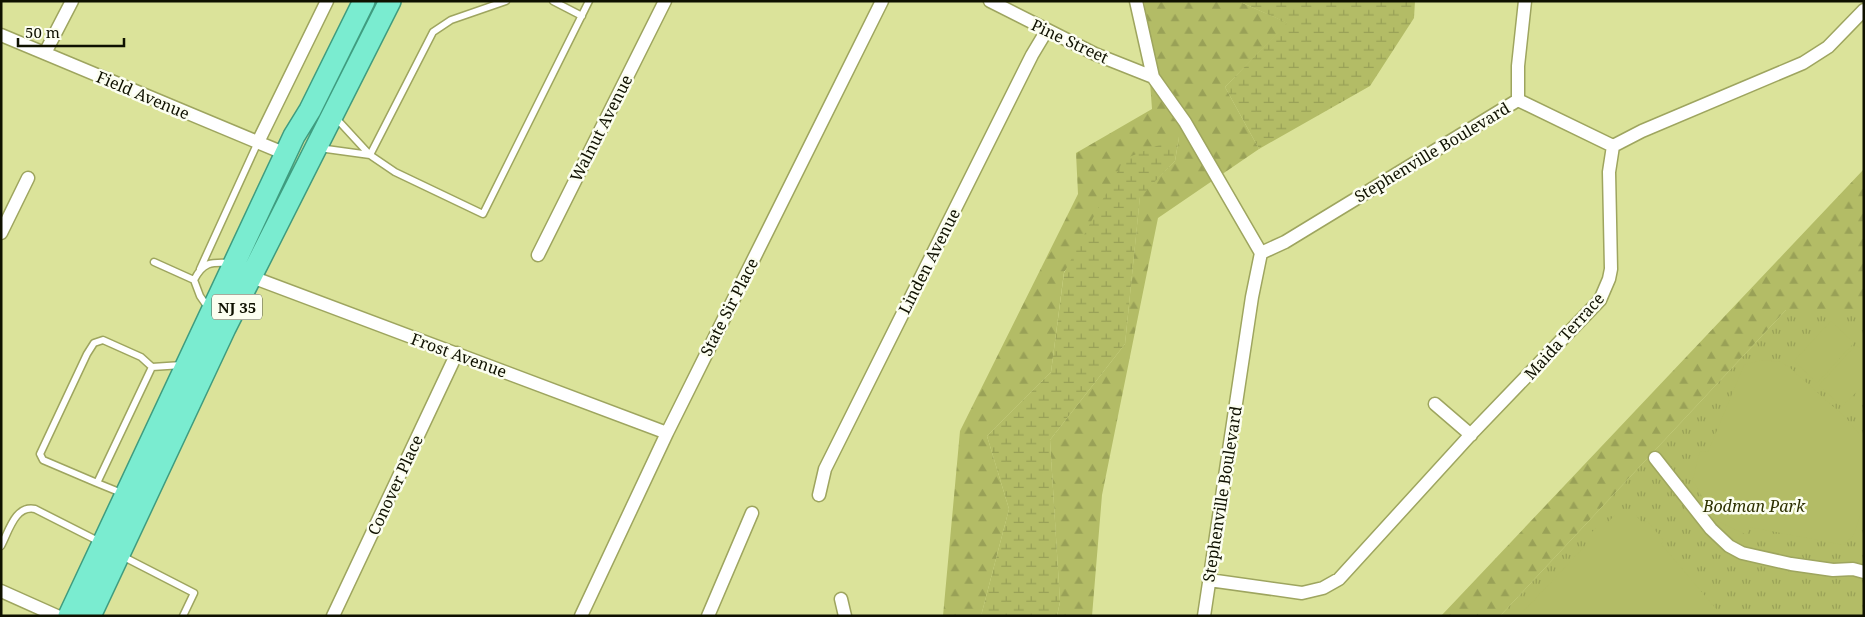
<svg xmlns="http://www.w3.org/2000/svg" width="1865" height="617" viewBox="0 0 1865 617" font-family="'Noto Serif',serif">
<style>
.forest{fill:url(#forest-firs)}
.wetland{fill:url(#wetland-marsh)}
.park{fill:url(#park-tufts)}
.pitch{fill:#b3bc66}
.lines{fill:none;stroke-linecap:round;stroke-linejoin:round}
.service-casing{stroke:#9ea55f;stroke-width:9}
.minor-casing{stroke:#9ea55f;stroke-width:15}
.trunk-casing{stroke:#3f9c7f;stroke-width:24}
.service{stroke:#fff;stroke-width:6}
.minor{stroke:#fff;stroke-width:12}
.trunk{stroke:#7aecd0;stroke-width:21}
.labels{text-anchor:middle;dominant-baseline:central;stroke-width:5;stroke-linejoin:round;paint-order:stroke}
.shield{fill:#fcfef0;stroke:#565848;stroke-width:1}
.shield-label{font-size:15px;font-weight:bold;fill:#0f1100}
.street-label{font-size:16px;fill:#0f1100;stroke:#fcfef0}
.park-label{font-size:16px;font-style:italic;fill:#2d3000;stroke:#fcfef0}
</style>
<defs>
<pattern id="forest-firs" width="22" height="20" patternUnits="userSpaceOnUse" patternTransform="scale(1.25)"><rect width="22" height="20" fill="#b3bc66"/><path d="M5 1l3.5 6h-7zM16 11l3.5 6h-7z" fill="#99a157"/></pattern>
<pattern id="wetland-marsh" width="20" height="14" patternUnits="userSpaceOnUse" patternTransform="scale(1.25)"><rect width="20" height="14" fill="#b3bc66"/><path d="M1 5h8M5 5V1M11 12h8M15 12V8" fill="none" stroke="#99a157"/></pattern>
<pattern id="park-tufts" width="24" height="20" patternUnits="userSpaceOnUse" patternTransform="scale(1.25)"><rect width="24" height="20" fill="#b3bc66"/><path d="M3 7l-1-3M5 7V3M7 7l1-3M15 17l-1-3M17 17v-4M19 17l1-3" fill="none" stroke="#99a157"/></pattern>
</defs>
<rect width="100%" height="100%" fill="#dbe39a"/>
<path class="forest" d="M1144,1H1238L1288,23L1225,87L1259,149L1158,218L1102,495L1092,616H1057L1060,602L1050,440L1125,344L1140,196L1175,161L1179,137L1064,272L1051,372L987,436L1009,509L981,616H943L960,431L1078,194L1076,153L1152,109Z
M1864,169V310H1786L1500,616H1441Z"/>
<path class="wetland" d="M1238,1H1415L1414,18L1370,86L1259,149L1225,87L1287,23Z
M1179,137L1175,161L1140,197L1125,344L1050,440L1060,602L1057,616H981L1009,509L987,436L1051,372L1064,273L1124,159Z"/>
<path class="park" d="M1786,310H1864V616H1500Z"/>
<path class="pitch" d="M1831,321L1854,343L1817,383L1794,361Z
M1856,345L1864,352V384L1842,407L1819,385Z
M1763,360L1781,362L1789,367L1847,419L1864,440V504L1854,534L1844,545L1749,527L1747,535L1713,519L1715,515L1707,506L1695,484L1692,482L1700,451L1708,452L1744,365Z
M1616,514H1635L1643,524L1647,521L1664,541L1661,544L1722,616H1519L1589,542L1586,538L1604,520L1607,523Z"/>
<g class="lines">
<g class="service-casing">
<path id="service" d="M553,1L582,16
M335,117L370,155L395,172L483,214L589,1
M319,148L370,155
M370,155L433,32L451,20L506,1
M154,262L194,280
M200,269L258,142
M209,309L200,296L194,280C203,262 211,262 230,263
M97,483L43,460L40,454L87,354L94,343L103,340L141,357L152,367
M124,494L97,483L152,367L182,365
M1,546C9,531 15,505 35,509L100,542
M122,556L194,593L183,616"/>
</g>
<g class="minor-casing">
<path id="minor" d="M990,1L1095,54L1153,77
M1136,1L1153,77L1185,122L1261,253L1252,297L1204,616
M1,35L286,154
M45,53L72,1
M1518,100L1613,146
M258,142L327,1
M1613,146L1642,131L1803,63L1828,47L1864,10
M1,233L28,178
M1261,253L1285,242L1518,100V66L1525,1
M538,255L665,1
M252,277L667,433
M1435,404L1471,435
M1655,458L1711,529L1729,546L1742,553L1791,564L1833,570L1853,569L1864,572
M819,495L825,469L1032,55L1047,30
M1209,580L1302,593L1323,588L1339,579L1474,431L1600,300L1609,279L1611,269L1609,172L1613,146
M1,591L57,616
M841,599L845,616
M333,616L457,353
M581,616L667,433L882,1
M708,616L752,513"/>
</g>
<g class="trunk-casing">
<path id="trunk" d="M69,616L294,136L310,110L364,1
M90,616L225,328L390,1"/>
</g>
<use href="#service" class="service"/>
<use href="#minor" class="minor"/>
<use href="#trunk" class="trunk"/>
</g>
<g class="labels">
<rect class="shield" x="212" y="294.5" width="50" height="25" rx="4"/>
<g class="shield-label">
<text x="237" y="307">NJ 35</text>
</g>
<g class="street-label">
<text transform="translate(1070 41) rotate(25)">Pine Street</text>
<text transform="translate(143 95) rotate(23)">Field Avenue</text>
<text transform="translate(601 128) rotate(-63)">Walnut Avenue</text>
<text transform="translate(1432 152) rotate(-31)">Stephenville Boulevard</text>
<text transform="translate(929 261) rotate(-63)">Linden Avenue</text>
<text transform="translate(729 307) rotate(-63)">State Sir Place</text>
<text transform="translate(1564 336) rotate(-48)">Maida Terrace</text>
<text transform="translate(459 355) rotate(20)">Frost Avenue</text>
<text transform="translate(395 485) rotate(-65)">Conover Place</text>
<text transform="translate(1222 494) rotate(-81)">Stephenville Boulevard</text>
</g>
<g class="park-label">
<text x="1754" y="506">Bodman Park</text>
</g>
</g>
<rect width="1865" height="617" fill="none" stroke="#0f1100" stroke-width="5"/>
<path d="M18 38v8h106v-8" fill="none" stroke="#0f1100" stroke-width="2.5"/>
<text x="25" y="38" font-size="15" fill="#0f1100" stroke="#fcfef0" stroke-width="4" paint-order="stroke">50 m</text>
</svg>
